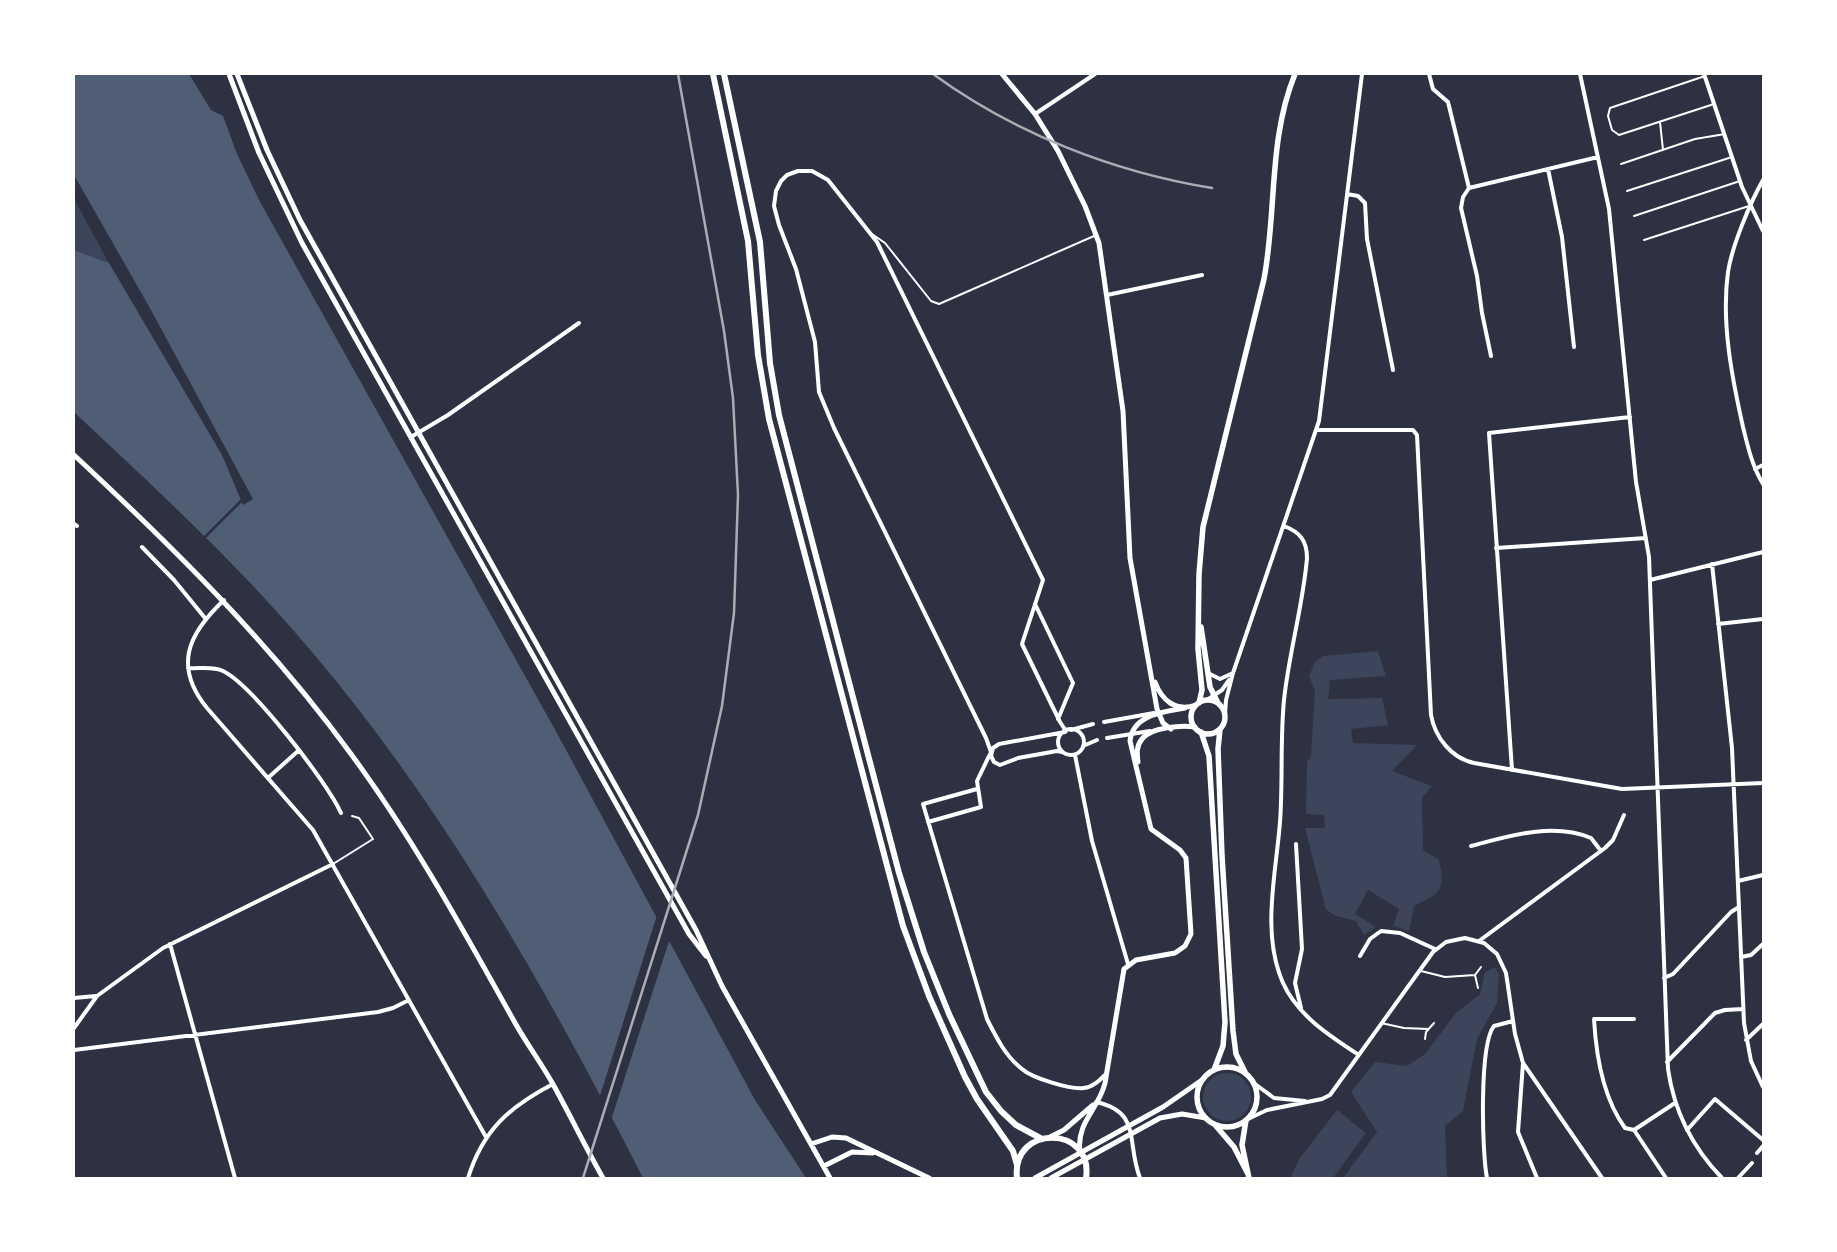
<svg xmlns="http://www.w3.org/2000/svg" width="1837" height="1252" viewBox="0 0 1837 1252" font-family="'Asap Condensed',sans-serif">
<style>
.green{fill:#3c4559}
.water{fill:#4f5d75}
.pier{fill:#2d3142}
.lines{fill:none;stroke-linecap:round;stroke-linejoin:round}
.service{stroke:#fff;stroke-width:2}
.minor{stroke:#fff;stroke-width:4}
.tertiary{stroke:#fff;stroke-width:5}
.secondary{stroke:#fff;stroke-width:5.5}
.trunk{stroke:#fff;stroke-width:6}
.rail{stroke:#abadb3;stroke-width:2.5}
</style>
<rect width="100%" height="100%" fill="#2d3142"/>
<path class="green" d="M74,199L109,263L74,250Z
M1378,651L1386,676L1330,680L1328,699L1382,698L1388,725L1351,729L1353,743L1417,745L1392,771L1432,786L1422,798L1423,850L1439,860C1446,891 1440,893 1414,906L1409,931L1393,926L1399,909L1368,890L1355,914L1376,927L1364,935L1356,921L1336,916L1326,910L1305,828H1325L1324,815L1306,814L1307,762L1311,756L1315,691L1309,676L1315,662L1323,656Z
M1495,967L1499,975L1497,1003L1477,1039L1463,1111L1445,1126L1447,1178H1343L1377,1132L1351,1092L1375,1062L1407,1066L1425,1054L1456,1013L1480,994L1485,972Z
M1203 1097a24 24 0 1 1 48 0a24 24 0 1 1-48 0Z
M1337,1110L1366,1133L1333,1178H1290L1300,1158Z"/>
<path class="water" d="M74,74H189L211,110L223,116L237,154L259,200L558,735L755,1100L806,1178H643C549,994 446,810 312,652C239,565 156,489 74,412V250L109,263L222,455L243,505L253,499L151,310L74,175Z"/>
<path class="pier" d="M243,497L244,500L205,539L203,537Z
M658,912L671,935L611,1120L599,1099Z"/>
<g class="lines">
<path class="service" d="M1705,76L1610,108L1608,116L1612,130L1619,135L1714,104
M1660,122L1663,150
M1621,164L1695,139L1725,134
M1627,191L1732,157
M1634,216L1740,181
M872,234L885,243L931,301L939,304L1094,236
M1644,240L1749,206
M333,864L373,839L359,818L352,816
M1421,971L1445,977L1475,975
M1478,988L1475,975L1481,967
M1381,1023L1404,1028L1428,1029
M1425,1039L1426,1032L1434,1023"/>
<path class="minor" d="M1429,74L1433,89L1448,102L1469,188
M1580,74L1609,209L1636,482L1649,557L1668,1069C1674,1111 1693,1148 1722,1178
M1704,74L1742,187L1763,231
M1035,114L1095,74
M1548,169L1562,237L1574,347
M1763,180C1750,203 1732,246 1728,272C1721,322 1732,378 1743,427C1748,447 1752,466 1763,484
M1347,194L1358,196L1365,203L1367,239L1393,370
M1107,295L1202,275
M1491,356L1482,313L1477,276L1461,208L1463,197L1469,188L1598,157
M1316,430H1413L1417,435L1431,715C1435,737 1451,758 1474,763L1622,789L1763,783
M411,437L448,415L579,323
M1755,469L1763,465
M74,524L77,526
M1284,526C1300,532 1307,541 1307,558C1303,606 1289,652 1284,700C1280,741 1283,781 1280,822C1276,874 1261,933 1283,983C1298,1016 1330,1036 1359,1055
M142,547L174,580L205,618
M1496,548L1646,538
M1712,564L1732,748L1744,1023L1751,1061L1763,1087
M1650,580L1763,552
M224,600C188,634 173,666 207,708L313,830L486,1137
M1035,604L1073,683L1058,719
M1718,624L1763,619
M188,668C199,669 213,666 223,671C252,685 327,782 341,813
M1208,673L1220,679L1233,673
M1207,700L1222,690L1229,680
M1225,714L1226,700L1233,673L1319,421L1362,74
M1104,722L1154,713
M1058 742a13 13 0 1 1 26 0a13 13 0 1 1-26 0Z
M1071,730L1093,724
M1107,738L1150,731
M1083,746L1097,740
M991,752L986,738L834,428L819,392L815,342L796,269L779,225L774,206L776,191L781,181L787,175L798,171H812L828,180L877,242L1043,580L1022,644L1060,722L1066,731
M1062,752L1057,751L1018,758L1000,765L994,762L991,756L993,748L999,744L1065,732
M1075,755L1092,841L1128,964
M1512,770L1489,433L1630,417
M269,777L298,751
M977,789L923,804L987,1019C996,1037 1006,1057 1022,1069C1032,1078 1071,1090 1084,1088C1093,1087 1100,1080 1106,1074
M928,822L981,807L977,781L990,754
M1296,844L1302,949L1295,983L1301,1008
M1471,846C1509,836 1553,822 1591,838L1601,851
M1738,881L1763,875
M1479,941L1605,848L1613,840L1624,815
M170,944L235,1178
M1360,956L1370,939L1381,931L1400,933L1435,949
M1741,957L1751,955L1763,944
M1664,978L1673,974L1731,912L1739,907
M74,998L96,996
M1634,1019H1594C1596,1055 1603,1098 1625,1128L1634,1130L1675,1103
M74,1028L97,996L163,948L333,864
M1746,1040L1763,1024
M74,1050L378,1012L393,1008L409,1000
M1667,1062L1715,1013L1725,1010L1743,1009
M1523,1063L1518,1132L1537,1178
M1255,1084L1274,1098L1305,1101
M1096,1102C1142,1112 1126,1142 1140,1178
M1250,1118L1267,1110L1322,1099L1330,1095L1433,952L1446,942L1465,938L1484,943L1497,954L1506,973L1515,1034L1523,1063L1602,1178
M1634,1130L1666,1178
M1687,1130L1715,1099L1763,1140
M1757,1153L1763,1146
M468,1178C483,1130 509,1107 553,1084
M1487,1178C1482,1154 1479,1044 1494,1026L1513,1021
M1738,1178L1752,1163"/>
<path class="tertiary" d="M229,74L259,153L302,243L689,934L706,956
M237,74L267,150L300,220L696,930L722,986L830,1178
M1002,74L1035,114L1058,151L1085,206L1099,243L1123,411L1130,558L1157,709L1163,723L1171,729
M74,455C174,548 270,643 351,754C413,838 463,930 514,1021C526,1043 542,1064 554,1086C571,1117 586,1148 603,1178
M1155,682C1162,701 1176,712 1196,705
M1138,762C1137,754 1136,746 1142,739C1151,727 1182,725 1195,727
M1050,1137L1064,1130L1093,1105
M811,1144L832,1137L846,1138L929,1178
M1080,1152C1076,1122 1099,1109 1105,1083L1124,969L1136,960L1175,953L1185,946L1191,934L1186,858L1180,850L1151,829L1130,741C1133,714 1164,712 1185,708
M824,1166L852,1152L873,1153
M1035,1178L1163,1107L1202,1080
M1051,1178L1160,1118L1182,1114L1206,1118"/>
<path class="secondary" d="M1201,627L1210,687L1218,703
M1191 717a17 17 0 1 1 34 0a17 17 0 1 1-34 0Z
M1199,703L1202,690L1198,649L1199,574L1203,527L1264,279C1277,210 1268,140 1295,74
M1220,729L1218,749L1222,856L1233,1031L1236,1054L1245,1072
M1201,732L1209,756L1225,1022L1223,1046L1214,1070
M1197 1097a30 30 0 1 1 60 0a30 30 0 1 1-60 0Z
M1246,1120L1242,1145L1249,1178
M1216,1126L1234,1147L1248,1174"/>
<path class="trunk" d="M713,74L748,241L758,355L769,419L903,926L929,996L965,1077L977,1099L1013,1151L1017,1165
M724,74L760,242L770,363L779,415L899,873L924,952L949,1014L986,1092L1001,1111L1016,1125L1042,1139
M1017,1178C1011,1124 1094,1125 1086,1178"/>
<path class="rail" d="M933,74C1014,133 1113,172 1212,188
M583,1178L698,815L722,706L734,613L738,495L733,398L724,331L678,74"/>
</g>
<rect width="1837" height="1252" fill="none" stroke="#ffffff" stroke-width="150"/>
</svg>
